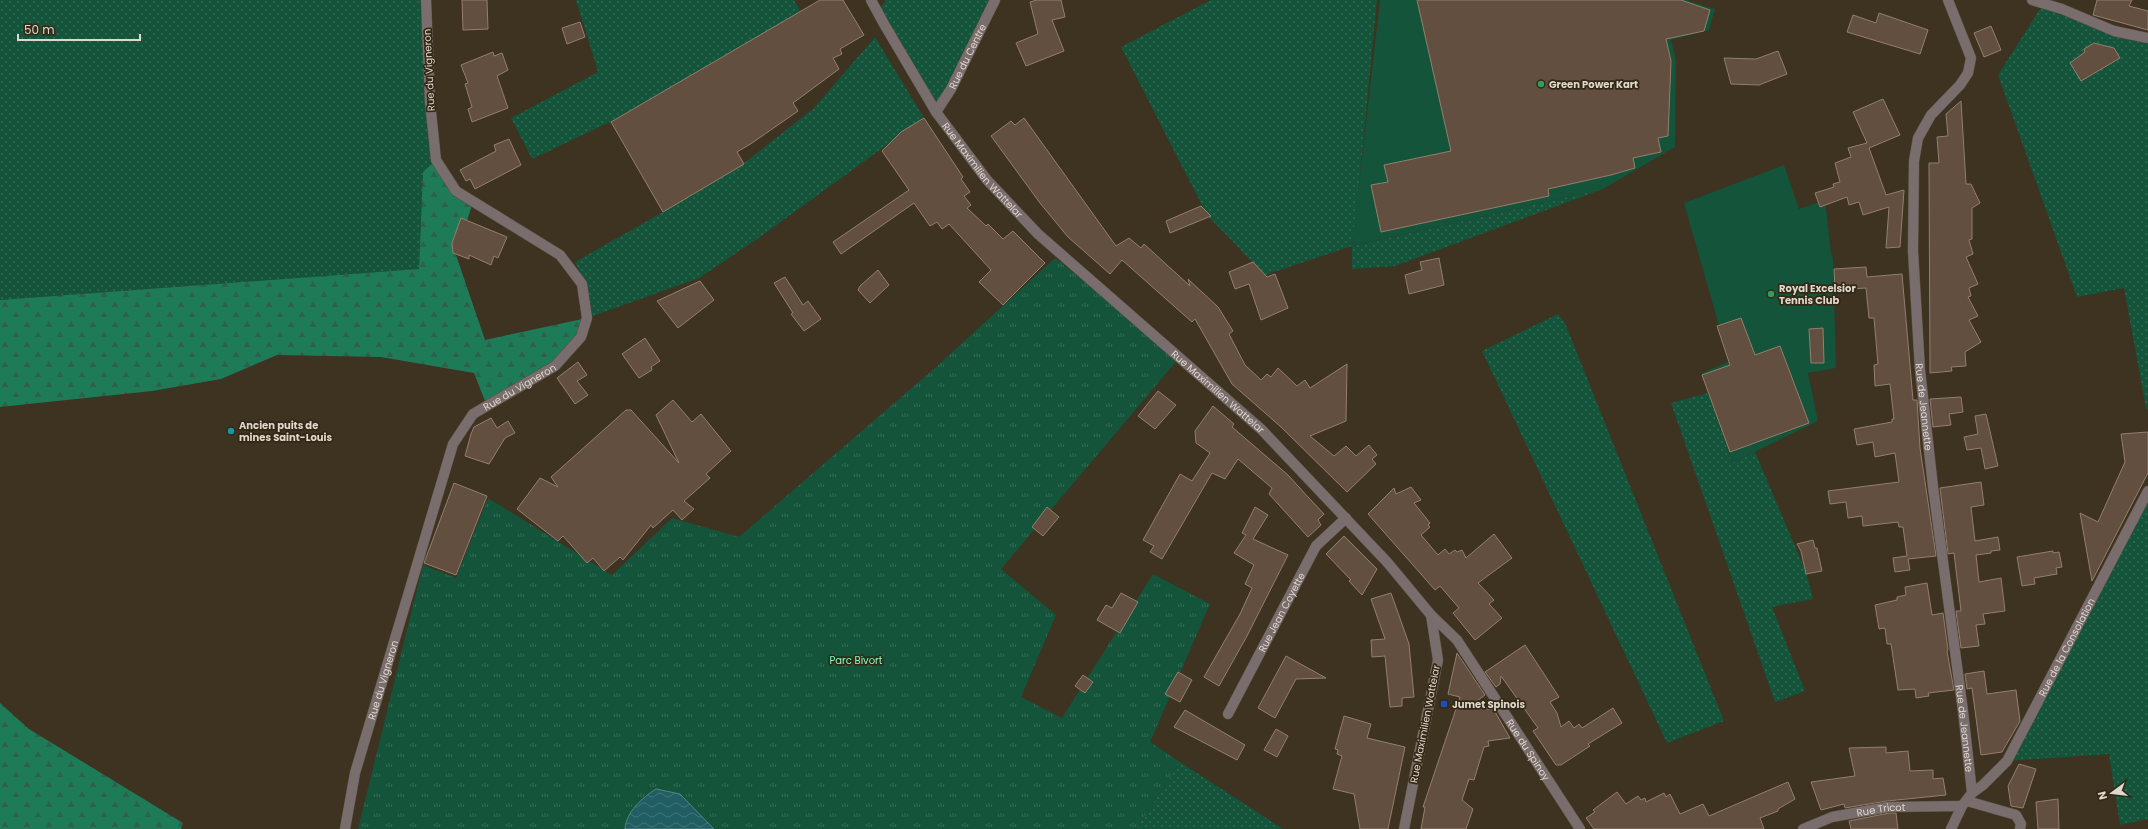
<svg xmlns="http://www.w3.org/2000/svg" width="2148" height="829" viewBox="0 0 2148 829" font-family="Poppins,sans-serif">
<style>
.grass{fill:url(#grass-dots)}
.forest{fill:url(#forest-firs)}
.park{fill:url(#park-tufts)}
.pitch{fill:#13543a}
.water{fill:url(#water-waves);stroke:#5a8382}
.building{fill:#624f40;stroke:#937f6e}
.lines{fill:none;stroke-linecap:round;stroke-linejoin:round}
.minor-casing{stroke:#5b503f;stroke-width:11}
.minor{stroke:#7a6d6e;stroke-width:10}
.leisure-dot{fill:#2e9e5b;stroke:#342816;stroke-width:1.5}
.culture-dot{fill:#0f9aa8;stroke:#342816;stroke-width:1.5}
.transit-dot{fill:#1a4fb4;stroke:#342816;stroke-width:1.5}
.labels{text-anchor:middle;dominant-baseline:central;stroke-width:3.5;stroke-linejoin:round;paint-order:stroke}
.street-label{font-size:10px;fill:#dfd8cc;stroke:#342816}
.poi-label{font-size:10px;font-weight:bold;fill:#dfd8cc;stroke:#342816;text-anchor:start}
.park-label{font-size:10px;fill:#83fac3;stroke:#342816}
</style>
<defs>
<pattern id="grass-dots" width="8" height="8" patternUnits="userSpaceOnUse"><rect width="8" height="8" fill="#13543a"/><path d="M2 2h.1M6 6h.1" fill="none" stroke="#356c55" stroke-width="1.8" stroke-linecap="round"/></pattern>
<pattern id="forest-firs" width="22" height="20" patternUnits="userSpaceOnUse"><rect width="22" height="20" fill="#1d7c57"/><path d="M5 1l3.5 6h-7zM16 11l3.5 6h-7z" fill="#2e614b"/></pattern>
<pattern id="park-tufts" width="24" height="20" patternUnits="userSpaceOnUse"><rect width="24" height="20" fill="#13543a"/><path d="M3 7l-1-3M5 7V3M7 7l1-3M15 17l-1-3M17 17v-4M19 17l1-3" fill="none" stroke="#356c55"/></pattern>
<pattern id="water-waves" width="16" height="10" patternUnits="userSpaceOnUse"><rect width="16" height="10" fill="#215e63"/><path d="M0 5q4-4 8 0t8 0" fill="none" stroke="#417478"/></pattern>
</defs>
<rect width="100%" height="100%" fill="#3e3220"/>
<path class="grass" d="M0,0H427L436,160L423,172L419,269L0,300Z
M576,0H794L801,12L610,122L532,159L511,118L598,72Z
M886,0H992L936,112L878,12Z
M1211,0H1377L1353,246L1603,189L1395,266L1352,269V246L1265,275L1207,215L1121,47Z
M2045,5L2148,35V410L2146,408L2124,288L2077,297L1998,75L2040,9Z
M875,37L924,118L757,239L699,278L587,318L586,284L575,262L663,212L743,164L814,108Z
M1558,314L1565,323L1724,721L1667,743L1482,351Z
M1708,393L1732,463L1755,452L1806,572L1813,599L1772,607L1805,691L1775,702L1671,403Z
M2148,491V819L2120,825L2109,754L2007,761Z
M1180,762L1283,829H1136Z"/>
<path class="forest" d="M436,160L456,191L473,202L456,255L485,340L587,318L563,357L487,406L474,373L381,357L277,355L221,379L152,391L0,407V300L419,269L423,172Z
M0,703L29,729L183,823L181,829H0Z"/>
<path class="park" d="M1055,258L1179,358L1001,569L1056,615L1021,697L1062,718L1153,574L1210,604L1150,742L1180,762L1136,829H358L423,565L456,578L488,498L612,575L672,518L739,537L936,367Z"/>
<path class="pitch" d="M1380,0H1686L1715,9L1709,30L1671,40L1676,60L1675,147L1603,189L1352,246Z
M1784,165L1799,209L1825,200L1831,253L1833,258L1836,368L1808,373L1818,421L1732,463L1702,373L1732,360L1718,322L1684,203Z"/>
<path class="water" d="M656,789L680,794L714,829H625C626,812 642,798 656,789Z"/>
<path class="building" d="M462,0H487L488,29L463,30Z
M820,0H843L864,35L840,49L842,54L833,58L839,69L793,103L798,111L752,143L737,152L744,164L663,212L611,122Z
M1037,0H1061L1065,17L1052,20L1064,51L1026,66L1016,43L1038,34L1030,2Z
M1417,0H1681L1710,10L1704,31L1666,39L1671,61L1668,136L1658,138L1661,152L1633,158L1635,168L1611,175L1548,189L1549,196L1381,232L1371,185L1388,182L1384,165L1451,151Z
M2097,0H2132L2129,6L2148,11V30L2093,15Z
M1879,13L1928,30L1920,54L1847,32L1853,15L1876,23Z
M580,22L585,37L567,44L562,28Z
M1991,26L2001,50L1984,57L1974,33Z
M2094,43L2114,48L2120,58L2081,81L2070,63L2085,52L2084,49Z
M1778,51L1787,74L1759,85L1731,84L1724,58L1756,59Z
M493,52L494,56L502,53L508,70L497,76L508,108L472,122L468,109L472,107L465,84L468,83L461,65Z
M1883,99L1900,135L1869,148L1886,195L1904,190L1900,247L1886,248L1889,207L1863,215L1859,202L1849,205L1847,197L1820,207L1815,193L1834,187L1833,184L1840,182L1835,163L1851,157L1848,148L1867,143L1853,112Z
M1961,101L1966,184H1971L1980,203L1972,208V239L1969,240L1973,254L1966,257L1978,284L1969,288L1971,296L1968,297L1978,316L1969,320L1981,342L1965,352L1966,366L1951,367L1952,371L1930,373L1929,163H1939L1937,137L1948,136L1946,114Z
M924,118L963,177L961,179L970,192L964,196L971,205L967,208L986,226L988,224L1003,239L1013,231L1045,263L1003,305L979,282L991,270L949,224L942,229L937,222L930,226L914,203L841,254L833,242L909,190L882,151L901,132Z
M1024,118L1116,246L1129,238L1141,248L1144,244L1190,286L1188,279L1218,307L1233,331L1229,334L1245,365L1261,380L1267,374L1271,377L1278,368L1297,386L1305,380L1310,388L1347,364L1346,421L1310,436L1334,456L1346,446L1356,456L1369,445L1377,455L1372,459L1376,464L1347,492L1281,427L1232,384L1195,319L1192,322L1122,260L1110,274L1068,237L1040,203L991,136L1011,121L1015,125Z
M509,139L521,165L475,189L470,179L466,181L460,170L496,151L494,145Z
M1201,206L1211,216L1170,233L1166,221Z
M461,218L507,237L498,258L494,256L491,265L469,255V259L453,253L452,243Z
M1439,258L1444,285L1409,294L1405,275L1422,270L1420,262Z
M1253,262L1267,277L1275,274L1288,308L1261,320L1249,284L1235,289L1229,272Z
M1866,267L1867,277L1902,274L1913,400H1917L1920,448L1936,556L1908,559L1910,570L1895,572L1893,558L1907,556L1903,527H1899L1898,522L1863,526L1862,516L1848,518L1846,502L1830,504L1828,491L1899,482L1895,453L1875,457L1873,442L1857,445L1854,429L1892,422V419H1894L1890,384L1875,386L1874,365L1878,364L1874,318H1869L1866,288L1835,290L1834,269Z
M878,270L889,285L870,303L858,290L860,286Z
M785,277L803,305L808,301L821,319L804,331L791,314L793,313L774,283Z
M700,281L714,300L678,328L657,301Z
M1741,318L1755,355L1780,346L1809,423L1730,452L1702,375L1730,365L1717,326Z
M1823,328L1824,363H1811L1809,329Z
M645,338L660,361L651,367L652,370L639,378L622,354Z
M578,362L587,375L577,381L588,395L575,404L557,378Z
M1158,391L1176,405L1155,429L1138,416Z
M1961,397L1963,412L1949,414L1951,425L1933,427L1930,399Z
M673,400L692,422L701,414L731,451L706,474L710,478L684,501L694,509L682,520L673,510L653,528L651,525L623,560L620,557L604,571L593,558L587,563L563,536L558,541L517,509L540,478L558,487L551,477L626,410H631L679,463L656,415Z
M1213,406L1234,424L1232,427L1288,475L1308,497L1324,514L1318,520L1321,525L1308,537L1269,494L1272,488L1238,459L1225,479L1212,473L1162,559L1150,552L1154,546L1143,540L1180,474L1192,481L1210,453L1196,443L1195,431Z
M1986,414L1998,466L1985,469L1981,448L1967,450L1964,437L1978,434L1975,416Z
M491,418L497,428L508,421L515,433L505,438L489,464L465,456L471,434L474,427Z
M2148,432V473L2092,581L2080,513L2098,522L2125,462L2121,434Z
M1981,482L1984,505L1971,507L1975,541L1998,537L2000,550L1991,551V553L1976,555L1979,582L2001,578L2005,611L1983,614L1985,624L1976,625L1979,646L1961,648L1956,611H1961L1954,553L1948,554L1940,488Z
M454,483L487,496L456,575L424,563Z
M1411,487L1421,500L1414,503L1430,523L1428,525L1430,527L1421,535L1438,555L1445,549L1449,554L1455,550L1457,552L1462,550L1466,558L1494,534L1512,558L1478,583L1494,600L1489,604L1502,618L1475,640L1453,613L1459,608L1440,586L1435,590L1368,514L1394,488L1396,494Z
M1047,507L1059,517L1043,536L1032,527Z
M1255,507L1268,515L1253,539L1288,555L1247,636L1219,686L1204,677L1240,614L1252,588L1245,584L1254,565L1234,553L1246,535L1242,533Z
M1344,536L1377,569L1362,595L1349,581L1351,580L1326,554Z
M1813,540L1815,548H1817L1822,571L1806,574L1801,551L1797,544Z
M2053,551V553L2059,552L2062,567L2056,568L2057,574L2034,578L2035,584L2022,586L2017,557Z
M1927,583L1932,615L1943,613L1948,650L1947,651L1954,690L1928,693L1929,696L1916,698L1915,689L1898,690L1891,644H1887L1885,628L1879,629L1875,605L1897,600V597L1906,595L1905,587Z
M1121,593L1138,602L1120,633L1097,620L1106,605L1112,608Z
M1391,593L1409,644L1414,697L1402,698V706L1390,707L1385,656L1372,657L1371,640L1385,639L1371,599Z
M1525,645L1559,697L1550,702L1557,713L1561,727L1569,721L1574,728L1579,724L1582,728L1613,708L1622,723L1588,744L1590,746L1561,765H1556L1533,731L1538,728L1501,676L1500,684L1496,687L1485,672Z
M1457,653L1485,695L1470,706L1494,710L1510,738L1488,741L1489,746L1484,747L1474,780L1469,779L1462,800L1473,809L1466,829H1421L1425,807H1423L1460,697L1448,694Z
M1286,656L1326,678L1296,679L1275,718L1258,708Z
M1984,671L1987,694L2016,690L2020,721L2002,752L1981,755L1972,688L1967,689L1965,674Z
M1178,672L1192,680L1180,702L1165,694Z
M1083,675L1093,682L1085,693L1075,686Z
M1185,710L1245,745L1237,760L1174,727Z
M1344,716L1371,724L1367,738L1405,747L1388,829H1360L1354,794L1333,789L1342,756L1337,754L1338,750L1335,749Z
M1276,729L1288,736L1277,757L1264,750Z
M1886,747V753L1908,751L1910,771L1933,770V779L1943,778L1946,795L1887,801L1845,808L1844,804L1821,810L1811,782L1855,776L1849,748Z
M2019,764L2036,769L2023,808L2011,806L2008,786Z
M1788,782L1795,799L1778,809V811L1760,818L1764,829H1594L1586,818L1595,812L1593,810L1617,792L1626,804L1638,796L1641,800L1645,798L1646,802L1664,793L1666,797L1670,794L1680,814L1703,804L1709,816Z
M2058,799L2059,829H2038L2036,802Z
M1889,813H1896L1898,829H1851L1849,821Z"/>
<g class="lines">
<g class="minor-casing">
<g id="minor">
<path id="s1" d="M871,0L884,24L936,112L987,180L1038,234L1261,429L1387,562L1431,615L1438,660L1404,829"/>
<path id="s2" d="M1948,0L1971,58L1968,73L1960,85L1931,115L1918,138L1914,161L1913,251L1920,370L1933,487L1963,711L1972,793L1962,806L1951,829"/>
<path d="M2032,0L2062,9L2114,31L2148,38"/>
<path id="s3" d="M936,112L951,89L995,0"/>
<path id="s4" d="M1431,615L1457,640L1580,829"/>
<path id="s5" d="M1228,714L1316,546L1346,518"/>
<path id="s6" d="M1972,793L1983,785L2007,761L2148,491"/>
<path d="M1967,801L2016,815L2021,824L2020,829"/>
<path id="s7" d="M345,829L355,773L453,444L473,414L555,366L581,337L587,318L582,284L560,255L456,191L436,160L430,102L426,0"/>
<path id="s8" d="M1803,829L1832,817L1888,807L1962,806"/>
</g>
</g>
<use href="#minor" class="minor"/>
</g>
<g class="leisure-dot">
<circle cx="1541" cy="84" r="4"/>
<circle cx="1771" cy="294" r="4"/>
</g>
<circle class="culture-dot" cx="231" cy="431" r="4"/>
<rect class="transit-dot" x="1440" y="700" width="8" height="8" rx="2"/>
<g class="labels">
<g class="street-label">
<text stroke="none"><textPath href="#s3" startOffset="64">Rue du Centre</textPath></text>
<text transform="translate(429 70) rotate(-93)">Rue du Vigneron</text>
<text stroke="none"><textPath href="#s1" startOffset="204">Rue Maximilien Wattelar</textPath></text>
<text stroke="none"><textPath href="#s7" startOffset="490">Rue du Vigneron</textPath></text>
<text stroke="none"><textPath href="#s1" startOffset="528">Rue Maximilien Wattelar</textPath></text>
<text stroke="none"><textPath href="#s2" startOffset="430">Rue de Jeannette</textPath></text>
<text stroke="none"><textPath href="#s5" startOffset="115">Rue Jean Coyette</textPath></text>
<text stroke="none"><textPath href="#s6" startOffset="176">Rue de la Consolation</textPath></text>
<text stroke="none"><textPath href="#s7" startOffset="154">Rue du Vigneron</textPath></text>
<text transform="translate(1425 724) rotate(-79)">Rue Maximilien Wattelar</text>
<text stroke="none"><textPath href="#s2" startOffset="754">Rue de Jeannette</textPath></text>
<text stroke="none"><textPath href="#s4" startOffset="167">Rue du Spinoy</textPath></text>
<text stroke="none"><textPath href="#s8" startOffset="81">Rue Tricot</textPath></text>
</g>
<g class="poi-label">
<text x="1549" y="84">Green Power Kart</text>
<text x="1779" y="288">Royal Excelsior<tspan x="1779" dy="12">Tennis Club</tspan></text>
<text x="239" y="425">Ancien puits de<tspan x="239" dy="12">mines Saint-Louis</tspan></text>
<text x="1452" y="704">Jumet Spinois</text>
</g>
<g class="park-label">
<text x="856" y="660">Parc Bivort</text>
</g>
</g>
<g transform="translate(2112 793) rotate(255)" stroke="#342816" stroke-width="3" paint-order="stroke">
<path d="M0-3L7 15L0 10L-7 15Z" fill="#dfd8cc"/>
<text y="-6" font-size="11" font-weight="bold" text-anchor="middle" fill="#dfd8cc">N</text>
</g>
<path d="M18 34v6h122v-6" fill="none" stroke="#dfd8cc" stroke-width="2"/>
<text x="24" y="34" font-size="12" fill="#dfd8cc" stroke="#342816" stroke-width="3" paint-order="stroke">50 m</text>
</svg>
